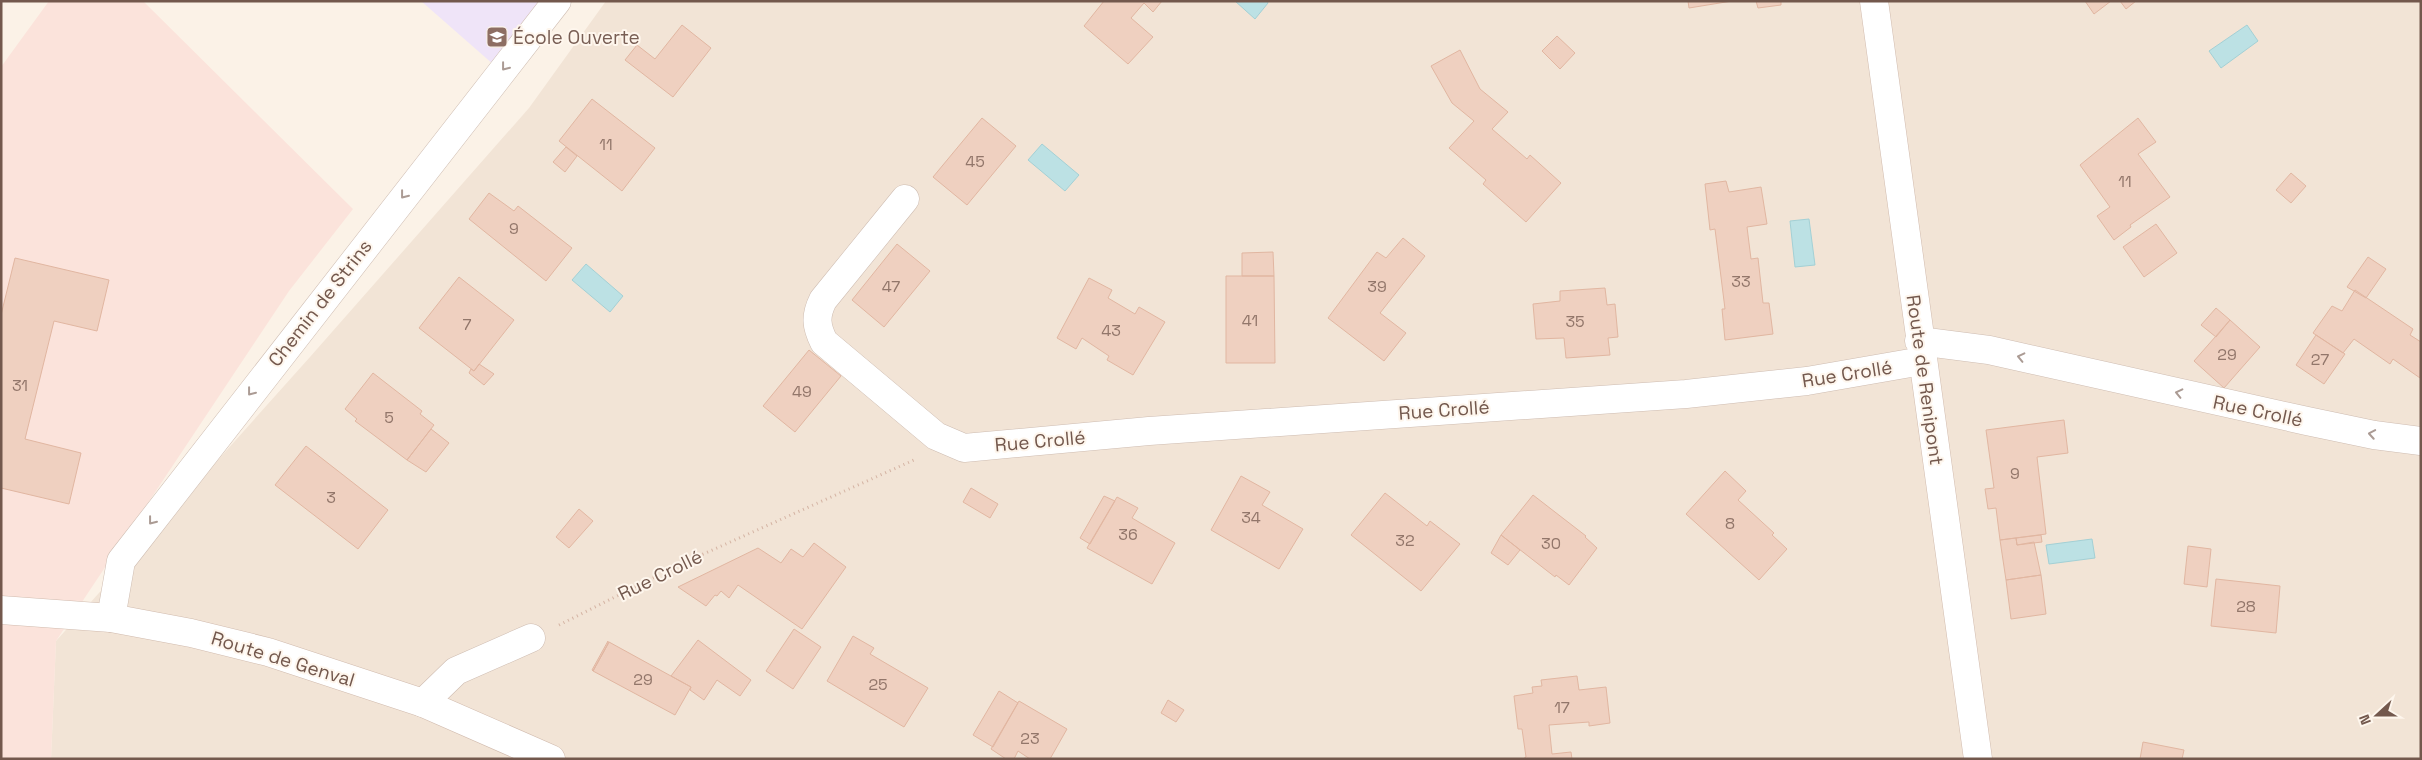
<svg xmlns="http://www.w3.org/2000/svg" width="2422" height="760" viewBox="0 0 2422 760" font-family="'Space Grotesk',sans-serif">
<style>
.residential{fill:#f2e4d6}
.commercial{fill:#fbe3db}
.education{fill:#efe4f8}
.water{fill:#bce1e4;stroke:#a3d0d5}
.building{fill:#efd0c0;stroke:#e1b6a1}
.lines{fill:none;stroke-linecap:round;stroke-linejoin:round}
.street-casing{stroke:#cebcb1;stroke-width:29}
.secondary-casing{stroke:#d1bbae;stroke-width:29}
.path{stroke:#d4b3a3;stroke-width:3;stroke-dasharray:1 4;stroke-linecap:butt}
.street{stroke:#fff;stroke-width:28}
.secondary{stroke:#fff;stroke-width:28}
.oneway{stroke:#ab9b94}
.labels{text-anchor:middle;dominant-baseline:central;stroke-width:4;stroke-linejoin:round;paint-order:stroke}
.number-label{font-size:16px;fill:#92766a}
.education-label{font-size:19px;fill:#785e54;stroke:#fef6ed;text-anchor:start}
.street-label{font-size:19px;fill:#73584d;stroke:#fef6ed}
</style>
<rect width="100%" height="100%" fill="#fbf2e7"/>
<path class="residential" d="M606,1H2421V759H51L56,641L310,357L529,108Z"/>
<path class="commercial" d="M49,1H143L353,209L289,291L56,641L51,759H1V67Z"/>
<path class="education" d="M421,1H563L502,72Z"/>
<path class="water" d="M1235,1H1267L1268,3L1255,19Z
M2247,25L2258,41L2221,68L2209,51Z
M1042,144L1079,175L1065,191L1028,160Z
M1809,219L1815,265L1795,267L1790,221Z
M586,264L623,296L610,312L572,280Z
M2092,539L2095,558L2049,564L2046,545Z"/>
<path class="building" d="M1104,1H1162L1153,12L1144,3L1131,18L1153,37L1128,64L1084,26Z
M1688,1H1732L1689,8Z
M1756,1H1781V5L1758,8Z
M2085,1H2111L2094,14Z
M2120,1H2136L2126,9Z
M682,25L711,48L673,97L625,60L637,45L655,59Z
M1557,36L1575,53L1560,69L1542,51Z
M1460,50L1480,89L1508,112L1492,129L1527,159L1530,155L1561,183L1526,222L1483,184L1486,180L1449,148L1474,121L1452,103L1431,66Z
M592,99L655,148L622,191L559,141Z
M982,118L1016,146L967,205L933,177Z
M2138,118L2156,142L2138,154L2170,197L2130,225L2131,227L2114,240L2097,216L2110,207L2080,165Z
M566,147L577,156L565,172L553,162Z
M2291,173L2306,186L2291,203L2276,190Z
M1726,181L1729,192L1761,187L1767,224L1747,227L1751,259L1758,258L1763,303H1769L1773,334L1725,340L1722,309H1725L1715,229L1710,230L1705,184Z
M489,193L514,211L518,206L572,248L546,281L469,219Z
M2156,224L2177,253L2144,277L2123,247Z
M1403,238L1425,256L1380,313L1406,333L1384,361L1328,318L1377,252L1386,258Z
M897,244L930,271L884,327L852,300Z
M1273,252L1274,276H1242V253Z
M2368,257L2386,269L2366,298L2347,287Z
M15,258L109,280L97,331L54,321L25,439L81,453L69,504L1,488V315Z
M1226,276H1274L1275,363H1226Z
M459,277L514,320L474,371L419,328Z
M1089,278L1112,290L1108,298L1135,314L1139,307L1165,322L1133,375L1107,360L1109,356L1082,338L1076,349L1057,338Z
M1605,288L1607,305L1615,304L1618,337L1608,338L1610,355L1566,358L1564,338L1536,339L1533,304L1560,301V291Z
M2355,290L2413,329L2410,335L2421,342L2420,378L2393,359L2390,364L2354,339L2343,353L2313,333L2332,306L2342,311Z
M2216,308L2230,320L2216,337L2201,325Z
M2230,320L2260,347L2224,388L2194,361Z
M2316,335L2345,354L2324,384L2296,365Z
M809,350L841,376L795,432L763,406Z
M479,364L494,374L484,385L469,373L471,369L474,371Z
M373,373L422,411L420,414L434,425L407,460L355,421L357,419L345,409Z
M2064,420L2068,453L2037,457L2046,534L2000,540L1996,508L1988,509L1985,489L1994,488L1986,430Z
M431,429L449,443L426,472L407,460Z
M306,446L388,510L358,549L275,485Z
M1725,471L1746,491L1738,500L1774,533L1772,535L1787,549L1759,580L1686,514Z
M1241,476L1270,492L1262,505L1303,529L1279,569L1211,530Z
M971,488L998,504L990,518L963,502Z
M1385,493L1427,526L1430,521L1460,544L1421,591L1351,535Z
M1533,495L1586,536L1585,537L1597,548L1569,585L1556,575L1555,577L1501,535Z
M1104,496L1115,501L1090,544L1080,538Z
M1117,497L1138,508L1132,518L1175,543L1152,584L1087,548Z
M579,509L593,521L569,548L556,537Z
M1501,535L1520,550L1508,565L1491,553Z
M2041,535L2042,542L2017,545L2016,538Z
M2016,538L2017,545L2034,542L2041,575L2006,580L2000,540Z
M814,543L846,567L802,629L738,585L729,598L721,591L717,596L715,595L706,606L678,587L758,548L781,563L791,549L803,557Z
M2188,546L2211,549L2207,587L2184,584Z
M2041,575L2046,614L2011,619L2006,580Z
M2216,579L2280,586L2276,633L2211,626Z
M794,629L821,647L793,689L766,671Z
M853,636L874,648L870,654L928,688L904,727L827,681Z
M698,640L751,680L740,696L717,680L704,700L690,690L691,687L671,676Z
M608,641V644L593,671L592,670Z
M609,642L691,687L675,715L593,671Z
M1577,676L1579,690L1606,687L1610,723L1589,726V722L1549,725L1552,754L1571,752L1572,759H1523L1526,757L1522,729H1518L1514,696L1533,693L1532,687L1542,686L1541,680Z
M999,691L1018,703L993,747L973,735Z
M1168,700L1184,710L1176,722L1161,713Z
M1019,701L1067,729L1050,759H1030L1018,751L1014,759H1006L991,749Z
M2143,742L2184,750L2182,759H2140Z"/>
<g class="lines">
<g class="street-casing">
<path id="street" d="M905,199L823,300C815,316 816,326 824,342L936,436L964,448L1149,431L1686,394L1807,381L1922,361
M1919,341L1989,350L2307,421L2374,435L2421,441
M111,618L121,561L557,1
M423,703L456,671L531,638"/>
</g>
<g class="secondary-casing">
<path id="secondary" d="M1874,1L1978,759
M1,610L111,618L191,633L268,652L423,703L551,759"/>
</g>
<path class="path" d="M559,625L681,564L914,460"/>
<use href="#street" class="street"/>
<use href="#secondary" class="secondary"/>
</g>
<defs><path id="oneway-chevron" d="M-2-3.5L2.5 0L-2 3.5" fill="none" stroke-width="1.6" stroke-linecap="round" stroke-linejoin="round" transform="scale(1.25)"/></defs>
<g class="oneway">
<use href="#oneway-chevron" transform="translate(505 67) rotate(128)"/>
<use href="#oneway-chevron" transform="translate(404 195) rotate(128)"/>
<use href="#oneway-chevron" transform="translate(2021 357) rotate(-167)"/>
<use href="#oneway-chevron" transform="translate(251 392) rotate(128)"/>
<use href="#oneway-chevron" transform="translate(2179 393) rotate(-167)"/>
<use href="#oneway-chevron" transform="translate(2372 434) rotate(-170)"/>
<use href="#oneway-chevron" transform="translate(152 521) rotate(128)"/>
</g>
<defs>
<g id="school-square" transform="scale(1.125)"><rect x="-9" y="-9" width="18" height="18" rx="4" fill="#8d6e63" stroke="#fef6ed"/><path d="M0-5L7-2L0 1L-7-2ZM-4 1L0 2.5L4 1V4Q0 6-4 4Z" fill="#fff"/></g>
</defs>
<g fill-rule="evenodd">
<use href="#school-square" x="497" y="37"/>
</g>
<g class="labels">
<g class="number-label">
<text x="606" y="144">11</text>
<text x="975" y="161">45</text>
<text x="2125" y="181">11</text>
<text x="514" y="228">9</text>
<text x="1741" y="281">33</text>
<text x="891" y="286">47</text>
<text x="1377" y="286">39</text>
<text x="1250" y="320">41</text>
<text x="1575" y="321">35</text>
<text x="467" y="324">7</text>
<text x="1111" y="330">43</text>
<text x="2227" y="354">29</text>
<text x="2320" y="359">27</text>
<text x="20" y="385">31</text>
<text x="802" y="391">49</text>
<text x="389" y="417">5</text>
<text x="2015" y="473">9</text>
<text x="331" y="497">3</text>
<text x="1251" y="517">34</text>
<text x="1730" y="523">8</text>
<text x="1128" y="534">36</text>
<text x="1405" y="540">32</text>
<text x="1551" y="543">30</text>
<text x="2246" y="606">28</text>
<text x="643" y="679">29</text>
<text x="878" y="684">25</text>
<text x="1562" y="707">17</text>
<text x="1030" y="738">23</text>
</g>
<g class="education-label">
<text x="513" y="37">École Ouverte</text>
</g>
<g class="street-label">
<text transform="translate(320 303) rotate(-52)">Chemin de Strins</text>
<text transform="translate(1847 374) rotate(-9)">Rue Crollé</text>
<text transform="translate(1925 380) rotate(82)">Route de Renipont</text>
<text transform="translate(1444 410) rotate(-4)">Rue Crollé</text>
<text transform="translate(2258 411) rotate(12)">Rue Crollé</text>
<text transform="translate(1040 441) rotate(-5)">Rue Crollé</text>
<text transform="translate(660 575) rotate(-26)">Rue Crollé</text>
<text transform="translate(283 659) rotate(17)">Route de Genval</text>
</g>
</g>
<rect width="2422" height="760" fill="none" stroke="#73584d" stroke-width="5"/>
<g transform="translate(2377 715) rotate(249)" stroke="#fef6ed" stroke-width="4" paint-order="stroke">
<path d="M0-4L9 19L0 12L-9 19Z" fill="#73584d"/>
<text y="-8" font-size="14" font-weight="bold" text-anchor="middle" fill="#73584d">N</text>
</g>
</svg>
